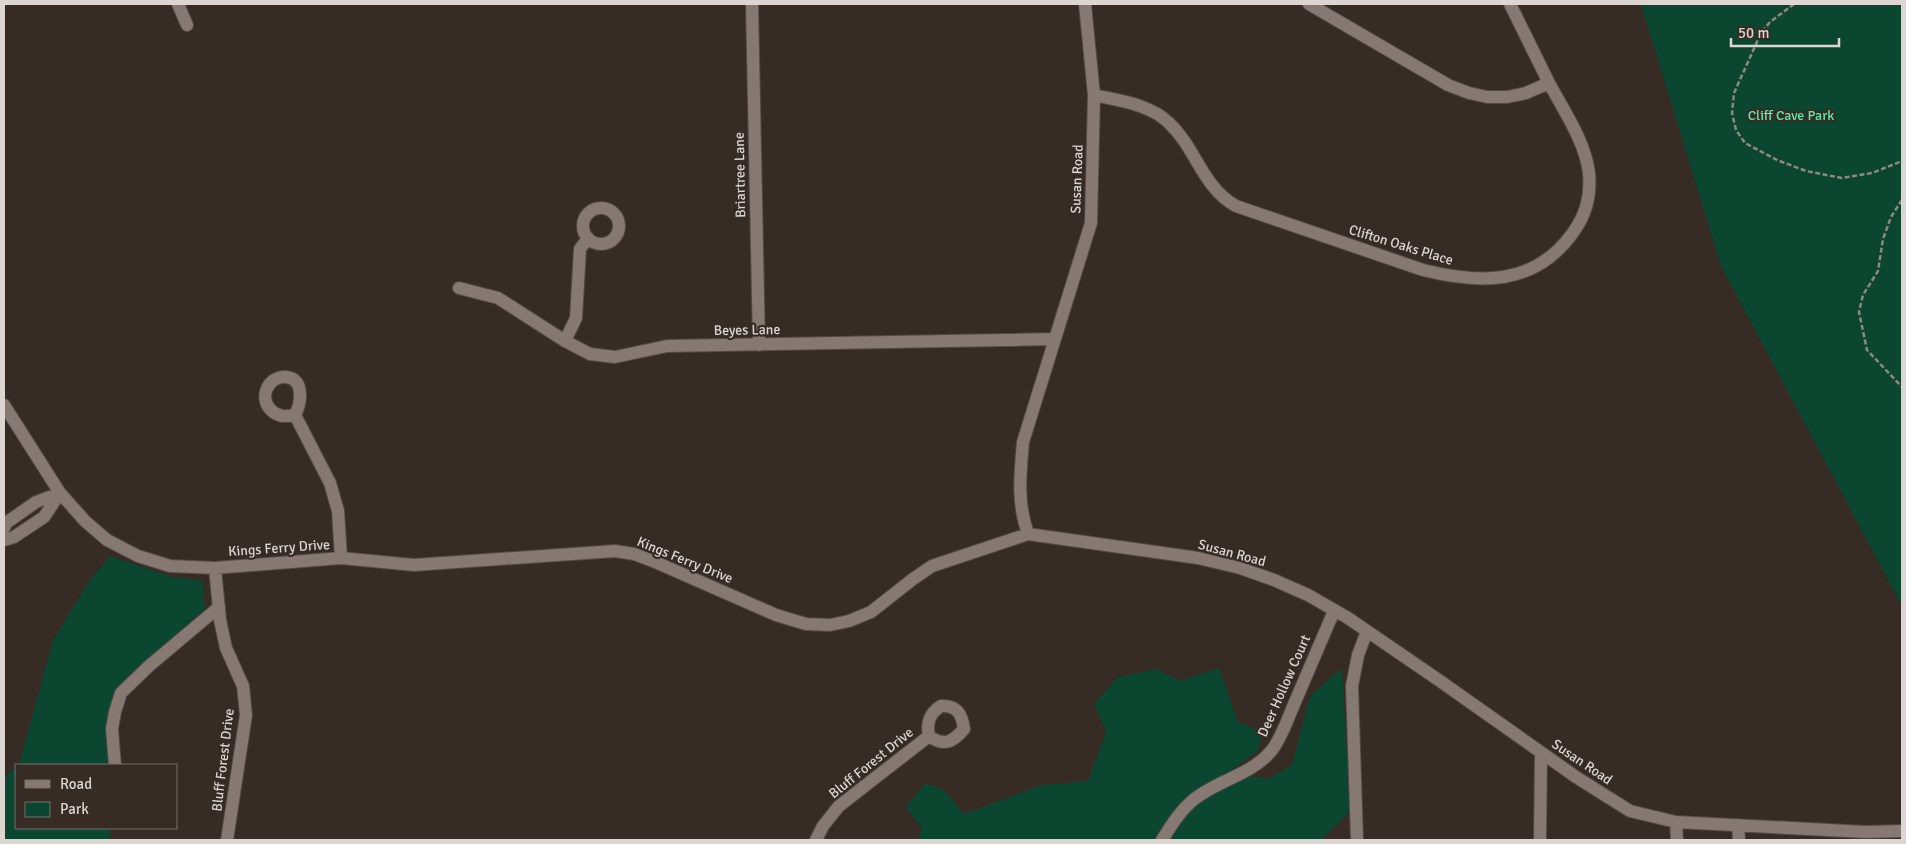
<svg xmlns="http://www.w3.org/2000/svg" width="1906" height="844" viewBox="0 0 1906 844" font-family="Signika,sans-serif">
<style>
.green{fill:#0b4730}
.lines{fill:none;stroke-linecap:round;stroke-linejoin:round}
.minor-casing{stroke:#534a45;stroke-width:14}
.path{stroke:#908782;stroke-width:2.5;stroke-dasharray:5 2.5;stroke-linecap:butt}
.minor{stroke:#867872;stroke-width:12}
.labels{text-anchor:middle;dominant-baseline:central;stroke-width:4.5;stroke-linejoin:round;paint-order:stroke}
.park-label{font-size:14px;fill:#5bebae;stroke:#372b26}
.street-label{font-size:14px;fill:#dcd5d1;stroke:#372b26}
</style>
<rect width="100%" height="100%" fill="#372b26"/>
<path class="green" d="M1641,4H1902V606L1721,266Z
M110,556L172,577L202,580L205,609L126,678L112,715L111,765H16L20,761L53,640L90,580Z
M1219,668L1238,722L1263,732L1258,750L1228,773L1268,779L1292,765L1310,696L1342,668L1350,811L1321,840H918L922,828L906,807L926,783L944,790L964,814L1042,785L1088,781L1106,732L1094,704L1118,677L1156,669L1180,681Z
M16,765V828H109V840H4V779Z"/>
<g class="lines">
<g class="minor-casing">
<path id="minor" d="M178,4L187,25
M752,4L759,345
M1309,4L1448,85L1469,93L1487,97H1507L1526,93L1549,83L1510,4
M1094,95C1120,101 1150,104 1169,123C1196,148 1202,187 1236,206L1423,270C1480,284 1534,286 1572,234C1586,215 1591,197 1589,173C1585,141 1564,111 1549,83
M583 226a18 18 0 1 1 36 0a18 18 0 1 1-36 0Z
M459,288L498,298L565,341L590,354L615,357L667,346L1054,339
M565,341L576,318L580,249L588,238
M4,405L60,493L85,521L107,540L138,556L170,566L215,568L341,558L414,565L615,551L634,554L653,561L776,615L806,624L830,625L849,621L871,612L913,579L932,566L1028,534L1198,558L1240,568L1274,580L1308,595L1348,618L1440,681L1576,777L1630,811L1676,822L1866,832L1902,831
M295,415C285,417 277,417 270,409C259,397 268,376 286,377C305,378 301,404 295,415L330,483L338,511L341,558
M4,528L6,523L36,502L60,493
M1028,534C1017,503 1020,475 1023,442L1091,223L1094,95L1085,4
M4,540L14,537L44,517L60,493
M215,568L220,620L226,648L243,686L246,715L227,840
M941,706C957,705 962,714 964,729C953,742 944,747 929,736C926,722 930,713 941,706Z
M115,765L112,729L115,712L121,693L149,666L219,607
M1676,822L1677,840
M1738,825L1739,840
M816,840L823,826L839,806L929,736
M1162,840C1171,826 1179,812 1192,801C1216,780 1251,776 1272,750C1282,737 1288,718 1295,702C1308,672 1321,642 1334,611
M1357,840L1352,686L1358,655L1367,631
M1540,840L1541,753"/>
</g>
<path class="path" d="M1794,4L1770,22L1761,33L1734,93L1732,113L1736,130L1745,143L1777,160L1806,171L1842,178L1872,173L1902,161
M1902,200L1891,217L1883,239L1878,271L1863,295L1859,312L1867,350L1902,387"/>
<use href="#minor" class="minor"/>
</g>
<g class="labels">
<g class="park-label">
<text x="1791" y="115">Cliff Cave Park</text>
</g>
<g class="street-label">
<text transform="translate(740 175) rotate(-91)">Briartree Lane</text>
<text transform="translate(1077 179) rotate(-88)">Susan Road</text>
<text transform="translate(1401 245) rotate(17)">Clifton Oaks Place</text>
<text transform="translate(747 330) rotate(-1)">Beyes Lane</text>
<text transform="translate(279 548) rotate(-4)">Kings Ferry Drive</text>
<text transform="translate(1232 553) rotate(15)">Susan Road</text>
<text transform="translate(685 560) rotate(22)">Kings Ferry Drive</text>
<text transform="translate(1284 686) rotate(-66)">Deer Hollow Court</text>
<text transform="translate(223 760) rotate(-83)">Bluff Forest Drive</text>
<text transform="translate(1582 762) rotate(34)">Susan Road</text>
<text transform="translate(871 763) rotate(-39)">Bluff Forest Drive</text>
</g>
</g>
<rect width="1906" height="844" fill="none" stroke="#dcd5d1" stroke-width="10"/>
<rect x="15" y="764" width="162" height="65" fill="#372b26" stroke="#796f6a"/>
<rect x="25" y="780" width="25" height="8" fill="#867872" stroke="#796f6a"/>
<text x="60" y="789" font-size="15" fill="#dcd5d1">Road</text>
<rect x="25" y="802" width="25" height="15" fill="#0b4730" stroke="#796f6a"/>
<text x="60" y="814" font-size="15" fill="#dcd5d1">Park</text>
<path d="M1731 38v8h108v-8" fill="none" stroke="#dcd5d1" stroke-width="2.5"/>
<text x="1738" y="38" font-size="15" fill="#dcd5d1" stroke="#372b26" stroke-width="4" paint-order="stroke">50 m</text>
</svg>
